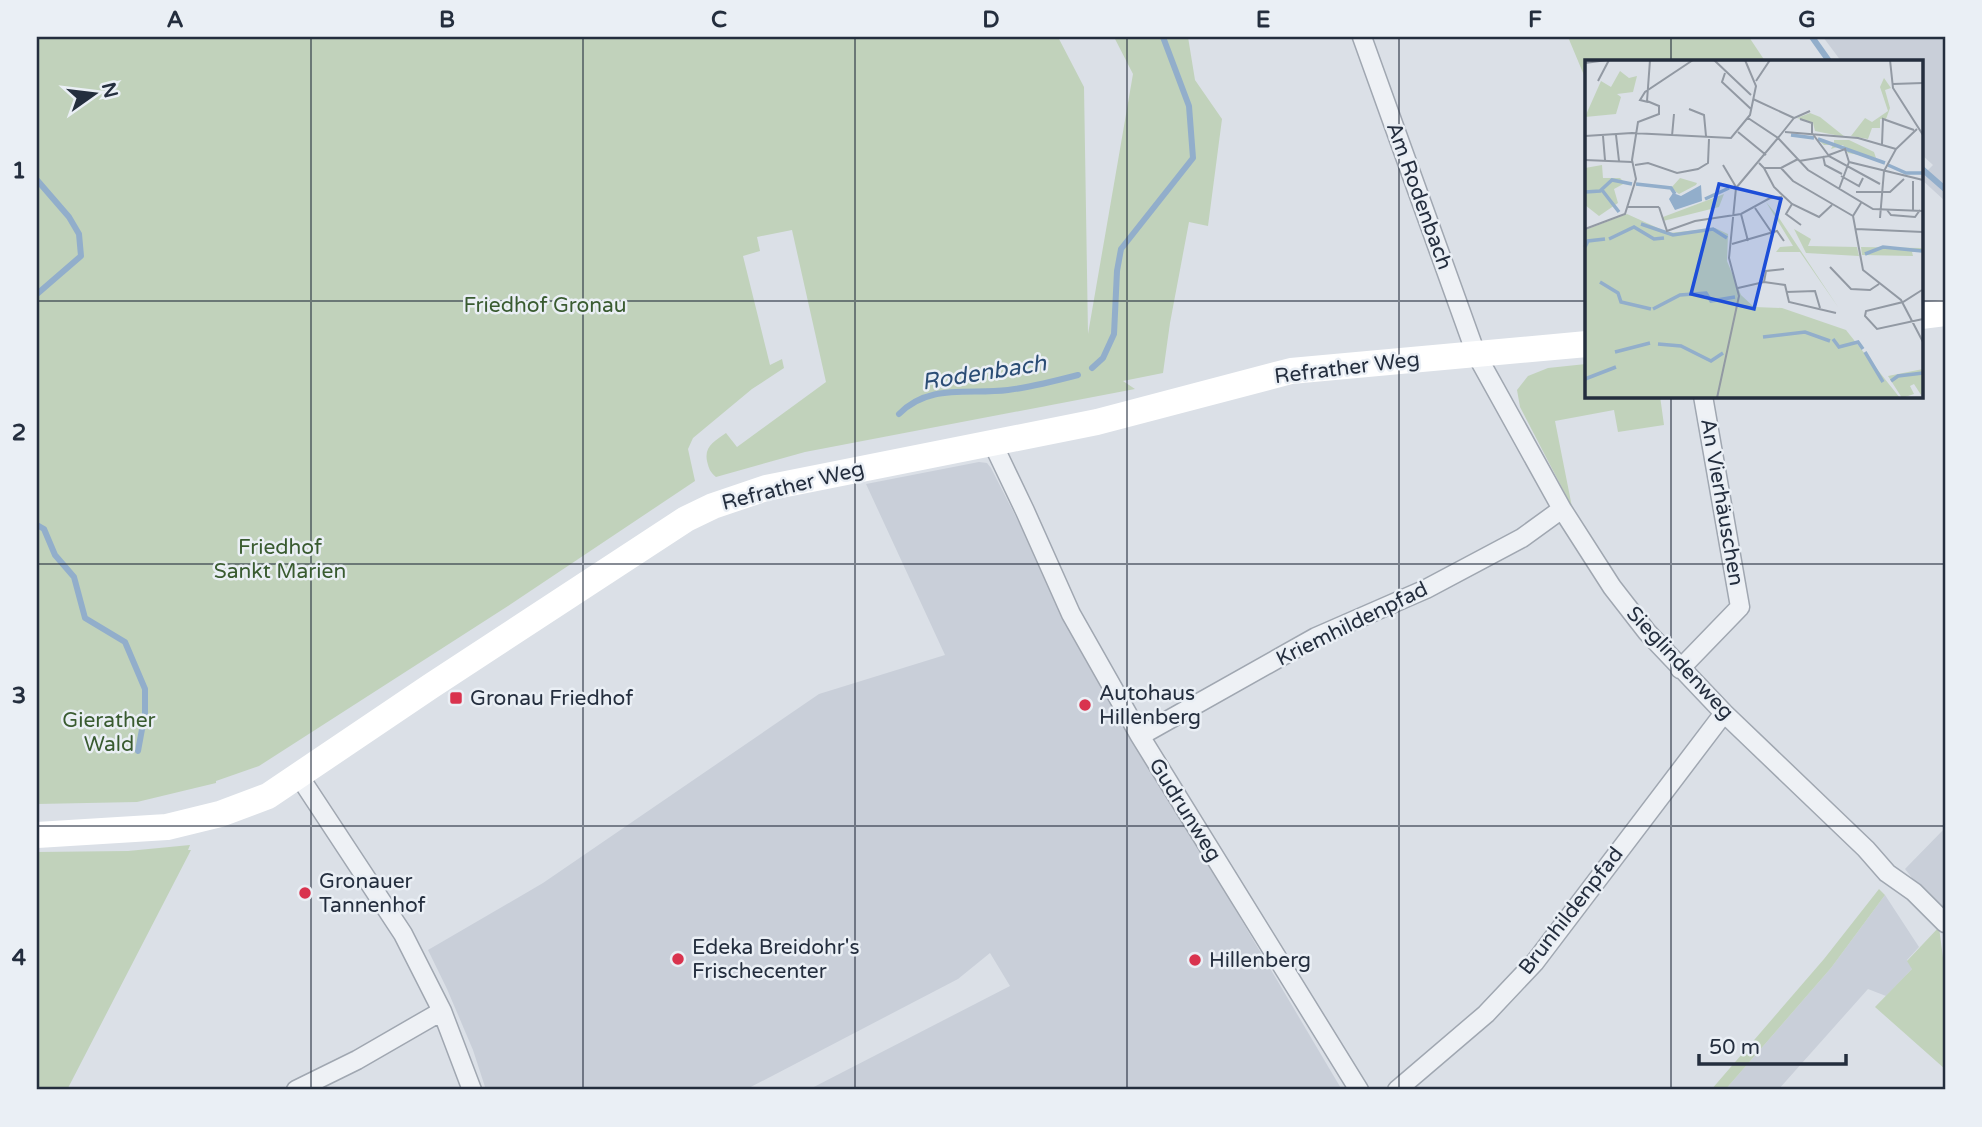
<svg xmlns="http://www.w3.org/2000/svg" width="1982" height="1127" viewBox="0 0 1982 1127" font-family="'Varela Round',sans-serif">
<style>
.built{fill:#c9cfd9}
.green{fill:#c1d2bb}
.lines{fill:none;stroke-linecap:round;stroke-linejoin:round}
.stream{stroke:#92aecb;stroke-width:6}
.minor-casing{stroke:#a0a7b1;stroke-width:21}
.minor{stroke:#eef1f5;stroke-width:18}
.secondary{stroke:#fff;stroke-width:26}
.grid{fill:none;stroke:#242e3e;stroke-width:2;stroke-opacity:0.55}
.poi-dot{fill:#d9334e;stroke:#eaeff5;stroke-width:2.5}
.labels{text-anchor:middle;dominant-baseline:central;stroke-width:5;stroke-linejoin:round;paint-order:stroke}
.street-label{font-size:21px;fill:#242e3e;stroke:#eaeff5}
.park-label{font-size:21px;fill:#395b30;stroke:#eaeff5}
.poi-label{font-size:21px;fill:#242e3e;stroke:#eaeff5;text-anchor:start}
.water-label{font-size:23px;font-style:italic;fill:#2b4d75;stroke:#eaeff5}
.inset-river{fill:none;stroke:#92aecb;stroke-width:3.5}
.inset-road{fill:none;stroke:#9299a3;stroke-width:2}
.view{fill:#1d4ed8;fill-opacity:0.15;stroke:#1d4ed8;stroke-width:3.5}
.inset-edge{fill:none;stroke:#242e3e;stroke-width:3.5}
.neatline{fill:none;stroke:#242e3e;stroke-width:2.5}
.grid-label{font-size:23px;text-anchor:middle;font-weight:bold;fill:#242e3e}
</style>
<rect width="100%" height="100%" fill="#dbe0e7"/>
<path class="built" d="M1823,37H1945V201L1921,179V177L1933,165L1921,154V61H1841Z
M979,462L987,463L991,468L1096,674L1342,1090H808L1010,986L990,953L958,979L745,1090H486L473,1050L447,989L428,950L543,883L819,694L945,655L866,484Z
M1945,828V920L1905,869Z
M1885,895L1919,947L1907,960L1913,968L1886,996L1868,989L1778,1090H1725L1831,968Z"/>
<path class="green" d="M37,37H1058L1084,87L1088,334L1133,74L1114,37H1188L1195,80L1222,119L1208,226L1189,222L1170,323L1163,373L1123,381L1135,389L805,452L716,477C710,472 709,469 707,461C704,446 715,441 726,433L737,447L826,382L792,230L757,237L760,251L743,256L770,365L782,359L784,368L752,389L693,438L688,449L695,481L508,606L259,766L216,781V783L137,802L37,804Z
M1568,37H1749L1765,61H1587L1586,80Z
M1586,364L1587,396H1660L1664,425L1618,432L1614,410L1555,421L1572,507L1520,407L1517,390L1528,376L1548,368Z
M190,845L188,850H191L67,1090H37V852L128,851Z
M1879,889L1885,895L1831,968L1725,1090H1711L1824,959Z
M1939,927L1945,973V1069L1875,1007L1912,969L1907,961Z"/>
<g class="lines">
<path class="stream" d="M1812,37L1829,61
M1921,168L1945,189
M37,180L69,217L79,234L81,256L37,294
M1092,368L1103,358L1114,334L1117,271L1121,249L1193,158L1189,106L1163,37
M899,414C929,383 969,395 1008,390C1032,387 1055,381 1078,375
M37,525L44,529L55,555L74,577L85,618L125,642L145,689V713L138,751"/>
<g class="minor-casing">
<path id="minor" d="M1362,37L1476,354L1562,509L1612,587L1647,632L1724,713L1866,849L1887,873L1914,892L1945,923
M993,444L1025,511L1071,614L1140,736L1359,1090
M1680,669L1740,607L1703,396
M1140,736L1316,637L1426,589L1522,538L1562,509
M299,776L403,934L442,1011L472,1090
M296,1090L357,1060L442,1011
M1397,1090L1486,1014L1535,962L1724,713"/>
</g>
<use href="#minor" class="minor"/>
<path class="secondary" d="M1921,316L1945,313
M37,835L167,827L220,814L268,796L431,686L686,519L713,506L766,488L1097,422L1291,371L1587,344"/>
</g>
<path class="grid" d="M311,37V1090M583,37V1090M855,37V1090M1127,37V1090M1399,37V1090M1671,37V61M37,301H1587M1921,301H1945M1671,396V1090M37,564H1945M37,826H1945"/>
<g class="poi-dot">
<rect x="449" y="691" width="14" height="14" rx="3.5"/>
<circle cx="1085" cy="705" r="7"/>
<circle cx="305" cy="893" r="7"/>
<circle cx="678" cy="959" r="7"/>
<circle cx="1195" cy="960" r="7"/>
</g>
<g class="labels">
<g class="street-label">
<text transform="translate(1419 196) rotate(70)">Am Rodenbach</text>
<text transform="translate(1347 368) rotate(-7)">Refrather Weg</text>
<text transform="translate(793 486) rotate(-14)">Refrather Weg</text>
<text transform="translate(1722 502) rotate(80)">An Vierhäuschen</text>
<text transform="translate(1352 624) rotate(-26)">Kriemhildenpfad</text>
<text transform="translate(1680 663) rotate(47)">Sieglindenweg</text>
<text transform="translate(1185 810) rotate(58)">Gudrunweg</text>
<text transform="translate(1571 911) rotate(-52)">Brunhildenpfad</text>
</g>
<g class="park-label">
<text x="545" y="305">Friedhof Gronau</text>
<text x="280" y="547">Friedhof<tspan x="280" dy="24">Sankt Marien</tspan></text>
<text x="109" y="720">Gierather<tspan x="109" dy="24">Wald</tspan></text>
</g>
<g class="poi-label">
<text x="1099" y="693">Autohaus<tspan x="1099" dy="24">Hillenberg</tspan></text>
<text x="470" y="698">Gronau Friedhof</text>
<text x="319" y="881">Gronauer<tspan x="319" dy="24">Tannenhof</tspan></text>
<text x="692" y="947">Edeka Breidohr's<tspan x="692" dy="24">Frischecenter</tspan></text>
<text x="1209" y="960">Hillenberg</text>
</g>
<g class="water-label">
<text transform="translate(984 373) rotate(-9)">Rodenbach</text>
</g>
</g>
<g transform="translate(1585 60)">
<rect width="338" height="338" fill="#dbe0e7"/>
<path d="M35,11L44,18L52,16L48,32L32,34L36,37L31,54L0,57L16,21L26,27ZM299,18L306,28L300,30L305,48L301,59H295V68H287L283,79L266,76L280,58L287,62L303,51L295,27ZM225,53L235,57L260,77L230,71L228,63L212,58ZM232,79L249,85V80H264L289,92L291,98L263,93L258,85L246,89L248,85H239ZM17,105L18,118H35L40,123L29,129L33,143L14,156L0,145V108ZM95,118L112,123L111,125L94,134L86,128ZM139,134L134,147L78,161V157ZM181,142L192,155L253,247L215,192H191L195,187L208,186ZM42,154L84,173L130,168L143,174L142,201L156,235L169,247L197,248L261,270L315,338H0V170ZM209,169L226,179L223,186L272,187L274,196L221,193ZM276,187L337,188L338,192H327L328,196L277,195ZM338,309V338L329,324L325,326L329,334L317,338L303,316Z" fill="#c1d2bb"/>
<path d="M116,125L117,141L90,150L84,139L88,133L96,136Z" fill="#92aecb"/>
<path class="inset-river" d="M206,75L229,78M233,79L300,103M303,105L321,113H338M51,124L86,128L90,134M17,130L34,152M0,132L15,131L27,120L47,124M120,139L144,128M56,164L88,175L128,169L142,178M24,179L49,167L69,179L79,178M0,187L3,181L20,179M280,194L298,187L337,191M15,222L33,233L36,242L66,249M68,249L95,235L121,233L126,241L150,237M178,277L220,272L245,281M248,279L254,287L273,282L278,289M73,284L96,286L126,301L138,293M30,292L65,283M280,292L298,322M0,319L31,307M306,321L313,316L338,313"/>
<path class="inset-road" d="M129,0L166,35M305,0L308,28L338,75M0,3L22,0M140,13L137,22L166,49M13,21L24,0M171,21L185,0M308,24L338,23M168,39L209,58M63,42L55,40L60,32L108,0M104,49L119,55L121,76M225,51L209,58L193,78L223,110L288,149L338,151M215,59L227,63V73L244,96M153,72L181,95M200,72L273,78L311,89M31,75L34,101M0,76L47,73L146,78L165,55L171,26L160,0M18,76L20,100M87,76L89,54M297,84L298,59L329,70M244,95L260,89L264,102M238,96L240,105L257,114M0,100L47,102M214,101L244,96L295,124M174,103L179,108H196L213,99M50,105L63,103L92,113L113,109L123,103L124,79M138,105L151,127M179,108L189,127L207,144L234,157L247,145M196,108L208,121L268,156M256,116L274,126L278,118M254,129L264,102L338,120M271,132H305L319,119M276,143L268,156L278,210L316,240L338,282M207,144L201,154L216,165M42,147H74M74,147L82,171L110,161L156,154L185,138L197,137M170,148L187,173M302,150L306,155L330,157L335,150M328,150V121M156,154L163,181M295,158L299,111L311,89L332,69M0,169L40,154L51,119L47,100L53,62L74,54V46L62,41L65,0M271,169L338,172M147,184L192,171L199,181M245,207L266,229L285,230L294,224M179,222L181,211L199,209M153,228L179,222L200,225L204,242L251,253M337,230L318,242L281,251L280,256L292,269L338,259M201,232L230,231L235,248M132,338L154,236L144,198L151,128L193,78L163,58"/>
<path class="view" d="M134,124L196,139L169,249L106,234Z"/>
<rect width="338" height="338" class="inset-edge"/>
</g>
<rect width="1982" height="1127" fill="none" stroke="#eaeff5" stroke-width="77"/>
<g transform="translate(94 94) rotate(76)" stroke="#eaeff5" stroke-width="5" paint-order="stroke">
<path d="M0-5L12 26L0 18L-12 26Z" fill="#242e3e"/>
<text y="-10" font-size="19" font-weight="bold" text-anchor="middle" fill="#242e3e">N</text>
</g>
<path d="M1699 1054v10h147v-10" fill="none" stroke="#242e3e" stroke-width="3.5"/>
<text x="1709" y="1054" font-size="21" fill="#242e3e" stroke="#eaeff5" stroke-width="5" paint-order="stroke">50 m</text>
<rect x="38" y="38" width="1906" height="1050" class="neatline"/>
<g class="grid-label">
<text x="175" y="27">A</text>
<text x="447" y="27">B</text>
<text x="719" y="27">C</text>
<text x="991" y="27">D</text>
<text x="1263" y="27">E</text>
<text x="1535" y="27">F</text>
<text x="1807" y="27">G</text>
<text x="19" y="178">1</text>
<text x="19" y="440">2</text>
<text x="19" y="703">3</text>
<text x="19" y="965">4</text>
</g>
</svg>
